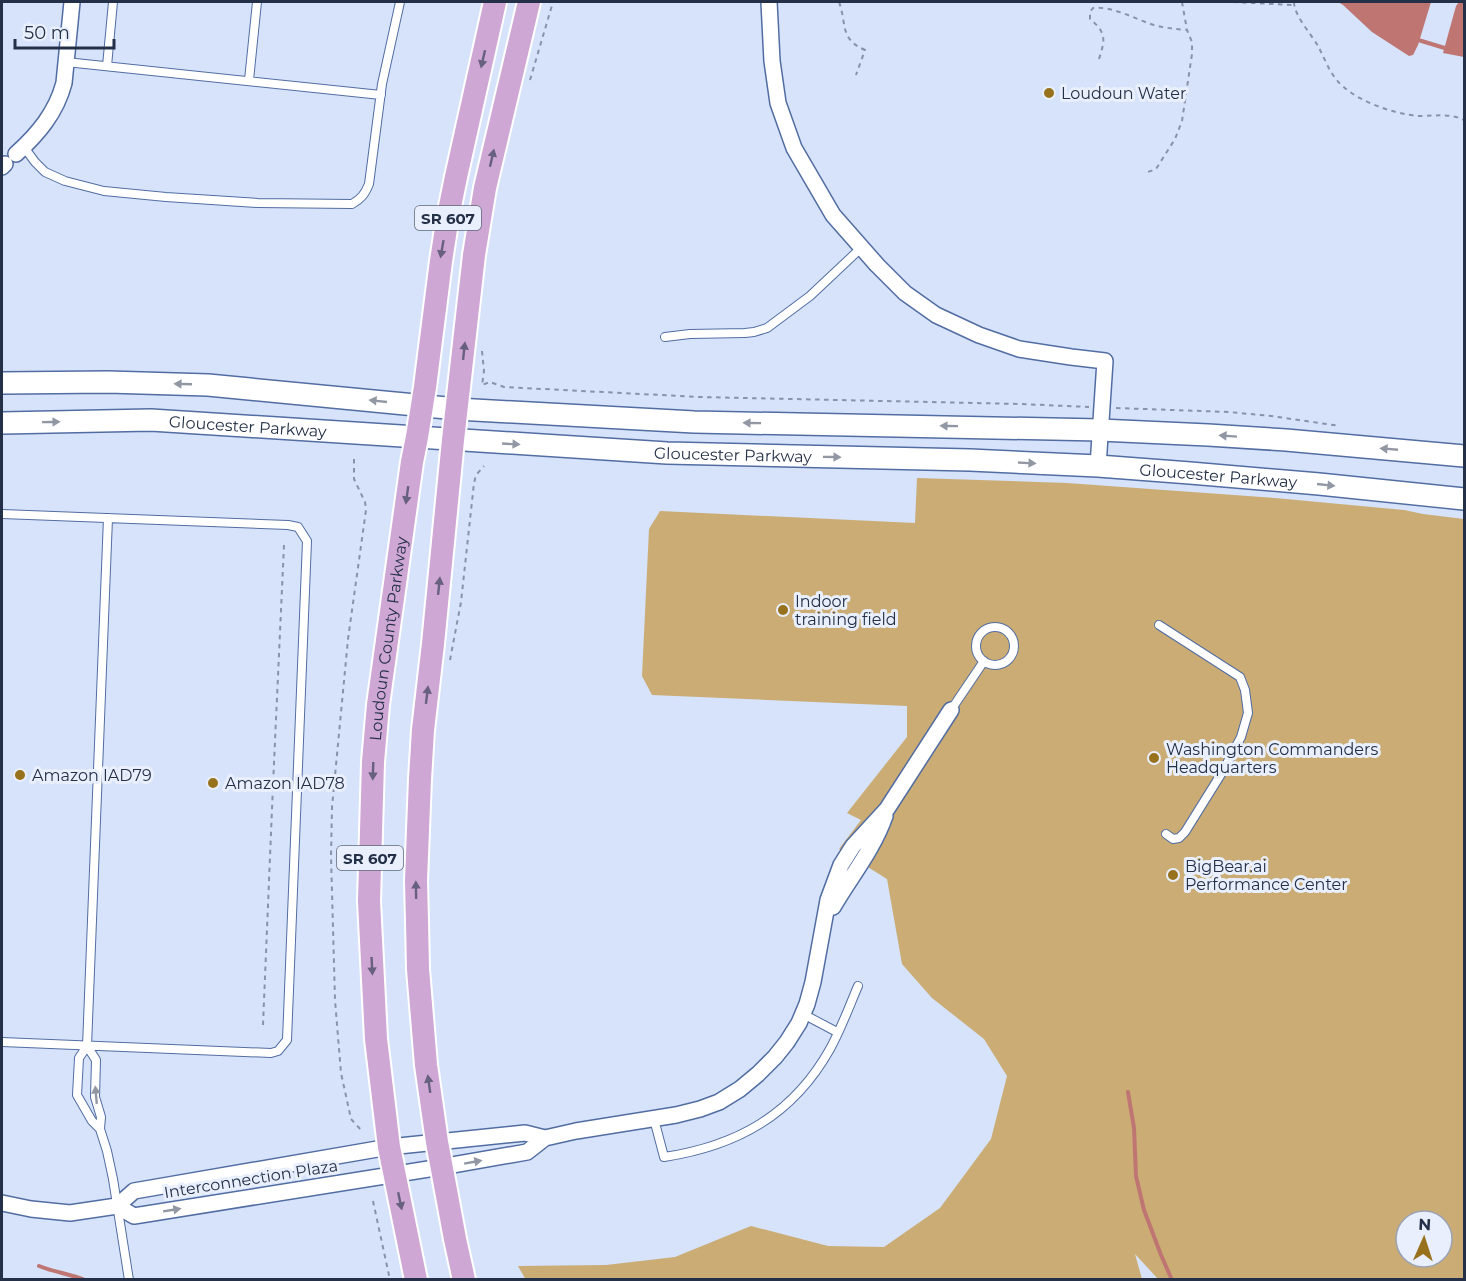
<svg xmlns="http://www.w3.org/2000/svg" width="1466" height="1281" viewBox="0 0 1466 1281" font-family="Montserrat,sans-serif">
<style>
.green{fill:#caac74;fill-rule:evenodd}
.water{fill:#bf7673}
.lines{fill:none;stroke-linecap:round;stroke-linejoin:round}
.stream{stroke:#bf7673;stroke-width:4}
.lane-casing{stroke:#526da2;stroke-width:10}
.street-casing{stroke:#526da2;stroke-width:18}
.secondary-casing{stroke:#526da2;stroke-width:24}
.primary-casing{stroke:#fff;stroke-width:26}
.path{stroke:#8793aa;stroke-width:2;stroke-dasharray:4.5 4.5;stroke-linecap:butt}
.lane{stroke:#fff;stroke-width:8}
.street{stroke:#fff;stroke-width:15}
.secondary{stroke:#fff;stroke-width:21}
.primary{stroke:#cfa7d4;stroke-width:22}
.oneway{fill:#68607f}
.oneway2{fill:#9298a3}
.poi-dot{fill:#97711b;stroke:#e9effc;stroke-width:2}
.labels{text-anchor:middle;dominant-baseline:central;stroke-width:6;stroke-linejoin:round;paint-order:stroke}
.shield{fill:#e9effc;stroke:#5f697d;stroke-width:1.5}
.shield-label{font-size:15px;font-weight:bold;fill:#243047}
.poi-label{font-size:16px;fill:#243047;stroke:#e9effc;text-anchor:start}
.street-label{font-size:16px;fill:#243047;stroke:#e9effc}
</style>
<rect width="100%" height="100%" fill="#d6e3fa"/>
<path class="green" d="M917,478L1067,483L1275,498L1404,510L1423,514L1464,519V1279H1158L1135,1254L1142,1279L526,1280L518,1266L606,1265L675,1257L751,1226L828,1246L884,1247L940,1208L991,1139L1007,1076L984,1039L932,998L902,964L887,879L839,849L861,820L847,813L907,737V706L652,695L642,676L649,529L660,511L915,523ZM1406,1221H1442V1257H1406Z"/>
<path class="water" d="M1338,2H1431L1418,45L1413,55L1409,56L1372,32L1343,5Z
M1459,2H1464V57L1443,53L1456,6Z"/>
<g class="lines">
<path class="stream" d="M1415,39L1448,49
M1128,1092L1134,1128L1136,1176L1144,1210L1161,1255L1172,1280
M39,1266C54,1272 70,1274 85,1280"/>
<g class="lane-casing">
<path id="lane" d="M66,62L381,95
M107,66L113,2
M249,80L257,2
M24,147L35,162L45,172L65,181L104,191L166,197L258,203L352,204C361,199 365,194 369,184L382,84L400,2
M665,337L690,334L745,333L754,332L767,328L810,296L861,248
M2,514L288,525L298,527L307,541L287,1040L278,1051L271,1053L2,1042
M1159,625L1240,677L1245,690L1248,713L1241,737L1223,771L1185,832L1179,838L1173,839L1166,834
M976 646a19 19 0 1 1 38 0a19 19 0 1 1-38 0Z
M951,710L984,661
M803,1014L837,1032
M87,1046L96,1060L95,1097L101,1117L100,1129L107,1151L113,1179L129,1280
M654,1119L664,1157C737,1146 793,1115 830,1049C841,1029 849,1007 858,986
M100,1129L92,1121L77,1095L79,1058L87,1046L108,518"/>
</g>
<g class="street-casing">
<path id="street" d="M769,2L772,61L778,103L794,148L833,215L877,265L905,293L936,315L979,335L1019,349L1071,357L1105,361L1098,466
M16,154C38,134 56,113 64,83L72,2
M2,167L5,164
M833,907C851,876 873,850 885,816
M2,1203L31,1209L70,1213L117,1206L134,1191L389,1147L525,1133L545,1138
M117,1206L134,1216L441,1167L527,1152L545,1138L576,1131L676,1115L700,1109L719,1102L740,1089L758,1074L775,1057L787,1042L799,1023L807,1004L813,982L828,900L841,865L853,846L887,809L951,710"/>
</g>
<g class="secondary-casing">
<g id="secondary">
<path d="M2,383L108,382L208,385L457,409L694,422L1100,430L1208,435L1286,440L1464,456"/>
<path id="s1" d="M2,423L151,420L667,453L970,460L1098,466L1190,473L1319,484L1464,499"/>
</g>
</g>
<g class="primary-casing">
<g id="primary">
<path id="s2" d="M416,1280L389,1147L376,1039L369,901L373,762L378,705L412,462L417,437L425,387L441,261L448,216L456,177L495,2"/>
<path d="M464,1280L455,1239L437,1142L426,1065L418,969L417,921L416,881L420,779L423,730L433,644L453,440L474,255L485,188L529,2"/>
</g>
</g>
<path class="path" d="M839,2C847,23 839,39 865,50L856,75
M1182,2L1187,30
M1233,2L1293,5
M1294,2C1294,15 1311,34 1318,46C1324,57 1328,69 1336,79C1352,100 1393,114 1419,116C1435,116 1450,113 1464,120
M1099,59C1105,40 1107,33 1090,19V12L1093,8C1114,6 1134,19 1154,25C1165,28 1175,29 1187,30L1192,42V54L1182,121L1175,139L1156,169L1145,173
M530,80L553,2
M482,351L484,371L482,385L490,382L504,387L700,397L1021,404L1089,407
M1116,408L1229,412L1271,416L1340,426
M354,459V479L365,502L366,510L348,639L332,807L331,856L335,1000L341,1073L351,1119L361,1130
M284,545L273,785L288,786
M450,660L461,602L474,483L476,475L484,466
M263,1025L273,785
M373,1201L390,1280"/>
<use href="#lane" class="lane"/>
<use href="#street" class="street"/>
<use href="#secondary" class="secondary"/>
<use href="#primary" class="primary"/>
</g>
<defs><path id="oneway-solid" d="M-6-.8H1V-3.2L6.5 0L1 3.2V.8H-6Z" transform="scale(1.5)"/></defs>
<g class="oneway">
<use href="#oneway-solid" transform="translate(483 59) rotate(103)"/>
<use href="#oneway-solid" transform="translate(492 158) rotate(-77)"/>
<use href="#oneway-solid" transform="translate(442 249) rotate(100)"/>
<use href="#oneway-solid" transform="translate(464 351) rotate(-84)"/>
<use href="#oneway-solid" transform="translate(407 495) rotate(98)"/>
<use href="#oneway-solid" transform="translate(439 586) rotate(-84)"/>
<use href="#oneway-solid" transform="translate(427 695) rotate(-83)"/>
<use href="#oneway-solid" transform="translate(373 771) rotate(92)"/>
<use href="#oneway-solid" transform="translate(416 890) rotate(-91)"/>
<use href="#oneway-solid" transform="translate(372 966) rotate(87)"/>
<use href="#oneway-solid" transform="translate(429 1084) rotate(-98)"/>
<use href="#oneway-solid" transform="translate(400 1201) rotate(78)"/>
</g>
<g class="oneway2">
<use href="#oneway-solid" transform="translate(183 384) rotate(-178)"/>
<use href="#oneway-solid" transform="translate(378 401) rotate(-174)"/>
<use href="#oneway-solid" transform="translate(51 422) rotate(-1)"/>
<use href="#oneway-solid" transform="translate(752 423) rotate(-179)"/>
<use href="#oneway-solid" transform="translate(949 426) rotate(-179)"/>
<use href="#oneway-solid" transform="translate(1228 436) rotate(-176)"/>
<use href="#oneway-solid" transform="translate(511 444) rotate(3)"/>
<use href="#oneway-solid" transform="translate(1389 449) rotate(-175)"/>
<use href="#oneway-solid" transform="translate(832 457) rotate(1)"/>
<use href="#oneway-solid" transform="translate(1027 463) rotate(3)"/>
<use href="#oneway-solid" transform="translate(1326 485) rotate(6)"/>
<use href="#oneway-solid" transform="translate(96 1095) rotate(-95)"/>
<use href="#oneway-solid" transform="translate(473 1162) rotate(-10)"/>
<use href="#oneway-solid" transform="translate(172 1210) rotate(-9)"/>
</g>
<g class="poi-dot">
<circle cx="1049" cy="93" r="6"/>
<circle cx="783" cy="610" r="6"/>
<circle cx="1154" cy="758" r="6"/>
<circle cx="20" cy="775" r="6"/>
<circle cx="213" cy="783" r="6"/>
<circle cx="1173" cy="875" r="6"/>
</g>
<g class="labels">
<g class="shield">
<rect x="415" y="206" width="66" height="24" rx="4.5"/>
<rect x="337" y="846" width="66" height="24" rx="4.5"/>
</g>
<g class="shield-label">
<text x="448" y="218">SR 607</text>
<text x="370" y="858">SR 607</text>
</g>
<g class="poi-label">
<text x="1061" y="93">Loudoun Water</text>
<text x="795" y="601">Indoor<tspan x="795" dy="18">training field</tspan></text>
<text x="1166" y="749">Washington Commanders<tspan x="1166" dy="18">Headquarters</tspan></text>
<text x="32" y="775">Amazon IAD79</text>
<text x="225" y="783">Amazon IAD78</text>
<text x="1185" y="866">BigBear.ai<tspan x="1185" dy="18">Performance Center</tspan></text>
</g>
<g class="street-label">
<text stroke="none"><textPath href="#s1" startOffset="246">Gloucester Parkway</textPath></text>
<text stroke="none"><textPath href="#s1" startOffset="732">Gloucester Parkway</textPath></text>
<text stroke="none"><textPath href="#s1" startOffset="1218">Gloucester Parkway</textPath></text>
<text stroke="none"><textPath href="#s2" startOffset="646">Loudoun County Parkway</textPath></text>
<text transform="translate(251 1179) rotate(-9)">Interconnection Plaza</text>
</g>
</g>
<rect width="1466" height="1281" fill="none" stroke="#243047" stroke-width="6"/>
<g transform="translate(1424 1239) rotate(3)"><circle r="28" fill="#e9effc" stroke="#9aa3b4" stroke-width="1.5"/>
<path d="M0-4.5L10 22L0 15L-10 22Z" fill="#97711b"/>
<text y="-9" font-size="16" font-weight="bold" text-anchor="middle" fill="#243047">N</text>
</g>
<path d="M15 39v9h99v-9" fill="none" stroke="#243047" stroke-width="3"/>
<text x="24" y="39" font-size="18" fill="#243047" stroke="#e9effc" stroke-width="4.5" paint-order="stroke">50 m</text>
</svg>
